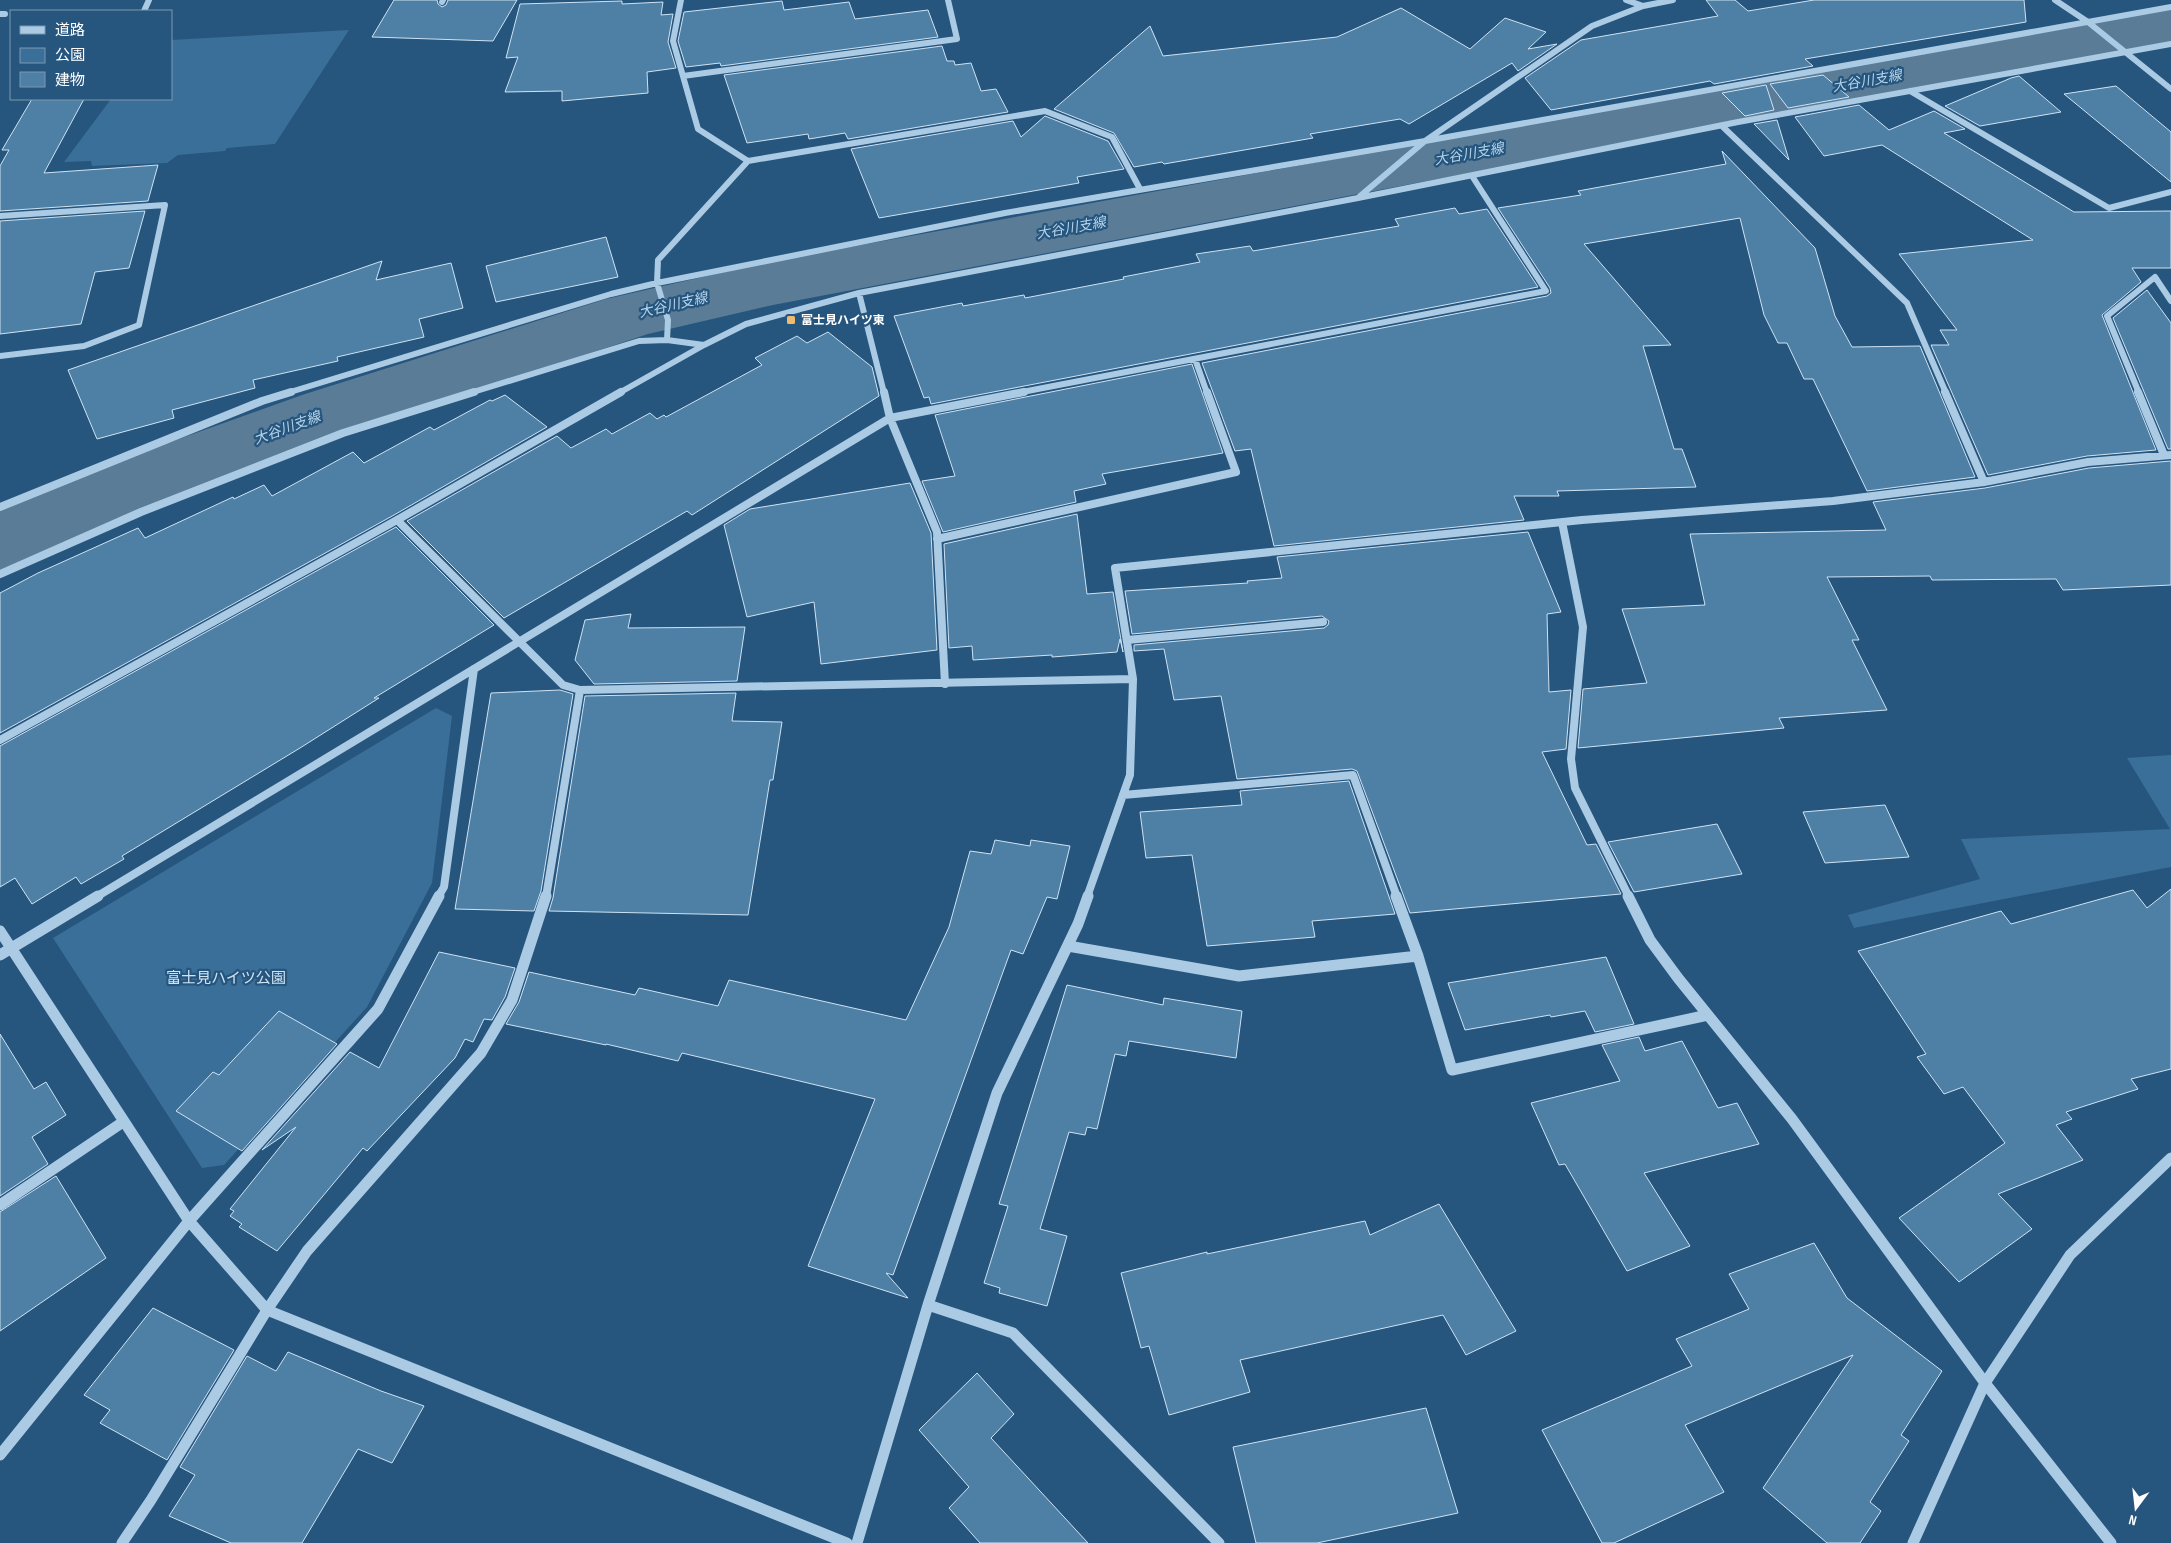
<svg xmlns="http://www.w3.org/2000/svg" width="2171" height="1543" viewBox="0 0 2171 1543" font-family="'Sofia Sans Condensed','Noto Sans JP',sans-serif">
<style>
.green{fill:#3a6f9a}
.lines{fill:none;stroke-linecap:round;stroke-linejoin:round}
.river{fill:#5a7c97;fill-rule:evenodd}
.building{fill:#4e7fa5;stroke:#cee3f4}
.minor-far2{stroke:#abcbe5;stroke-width:6}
.minor-far1{stroke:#abcbe5;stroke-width:8}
.minor{stroke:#abcbe5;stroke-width:11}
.poi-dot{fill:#edbc70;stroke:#26557d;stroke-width:2}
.labels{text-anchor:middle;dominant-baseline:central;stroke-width:4.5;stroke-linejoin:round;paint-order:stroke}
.far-poi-label{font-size:12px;font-weight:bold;fill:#fff;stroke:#26557d;text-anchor:start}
.far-water-label{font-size:14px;font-style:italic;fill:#b6d5ec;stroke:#26557d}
.park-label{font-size:15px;fill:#cee3f4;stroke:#26557d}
</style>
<rect width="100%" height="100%" fill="#26557d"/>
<path class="green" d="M349,30L275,144L227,148L225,151L178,155L167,163L92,166L91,161L64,162L111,99H171V40Z
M436,708L452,716L432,883L367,1007L224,1165L202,1168L53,938Z
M2171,755V867L1854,928L1848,915L1980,879L1961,839L2170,829L2127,758Z"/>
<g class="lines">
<path class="river" d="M2171,7V43L1448,177L773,305L648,334L356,431L131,516L29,562L0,570V508L75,476L302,395L606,299L773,261Z"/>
</g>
<path class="building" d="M394,0H437L438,4L442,7L446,5L448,0H517L493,41L372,37Z
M1706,0H1735L1748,11L1814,0H2024L2026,22L1805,59L1813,66L1714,84L1710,81L1551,110L1525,78L1581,40L1718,16Z
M622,1V4L663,2L661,15L673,14L668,42L676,68L647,72L648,93L562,101V91L505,92L518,57L506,58L520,4Z
M782,1L784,10L849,2L855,19L928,10L938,37L721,66L720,63L686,67L678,41L684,12Z
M1401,8L1470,49L1505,18L1546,32L1528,49L1557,44L1518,71L1512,63L1409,124L1400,119L1310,134L1313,138L1164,164L1162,162L1134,167L1114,133L1054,109L1150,26L1163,56L1337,37Z
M942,46L947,61H954L955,65L971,63L981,91L996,89L1008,112L848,139L845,133L809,139L808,134L747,143L724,75Z
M1823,75L1849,97L1788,108L1770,84Z
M2019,76L2061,112L1980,126L1945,106L2011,78Z
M1766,85L1774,110L1745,116L1722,93Z
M2116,86L2171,132V182L2064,94Z
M32,99H84L44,173L158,165L148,201L0,211V166L9,150H2Z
M1859,105L1889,130L1934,111L1965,129L1944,133L2074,212L2171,211V268H2132L2141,282L2102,315L2156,450L2087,456L1988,475L1931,345H1949L1940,330H1957L1899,254L2033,240L1882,145L1824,156L1795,117Z
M1045,116L1108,141L1124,169L1077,177L1079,183L879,218L851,149L1013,121L1021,137Z
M1777,120L1789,160L1754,124Z
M1722,151L1815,248L1835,316L1852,347L1920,346L1975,477L1867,491L1813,379H1804L1787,343H1778L1764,315L1740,218L1584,244L1671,345L1643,346L1674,449H1682L1696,487L1557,491L1559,496H1514L1524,520L1274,546L1251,449L1235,451L1202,363L1547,296L1551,293L1550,288L1498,208L1581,195L1578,191L1726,164Z
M1455,208L1459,214L1487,209L1538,287L931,404L929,397L924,398L894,316L962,303L963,306L1024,295L1025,298L1124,279L1123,277L1200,262L1196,254L1250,246L1253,251L1399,226L1395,219Z
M145,211L129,268L95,272L81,324L0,334V221Z
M606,237L618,277L496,302L486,266Z
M382,261L376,280L451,263L463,308L419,319L424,337L337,357L338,361L253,380L255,388L172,410L174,418L97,439L68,370Z
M2147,290L2171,323V449H2168L2113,318Z
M828,332L872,367L879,396L692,515L687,511L504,618L407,521L557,436L571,448L606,429L612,434L650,413L657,419L664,415L666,417L762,365L755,358L797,336L807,343Z
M1192,364L1223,453L1102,474L1106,484L1074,491L1076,502L943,532L922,481L955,476L935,415Z
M505,395L547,427L394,515L0,733V593L38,573L138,528L145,538L233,497L234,499L264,485L272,496L353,452L364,463L430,427L434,430L490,400L492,401Z
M2171,461V585L2063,590L2056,579L1932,580L1930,576L1827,577L1859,640H1852L1887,710L1779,718L1784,728L1578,748L1583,689L1647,683L1622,609L1705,605L1690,534L1886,530L1873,502L1985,488L2089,468Z
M910,483L931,533L937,650L821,664L814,602L747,617L724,525L750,509Z
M1077,514L1087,594L1113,592L1123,652L1120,639L1117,652L1052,657V655L973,660L972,646L949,648L944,544Z
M396,527L494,625L374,698H379L300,748L122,856L124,859L81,884L76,877L32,904L15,878L0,887V746Z
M1528,532L1561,612L1547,614L1549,692L1571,690L1566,749L1542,752L1587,845L1596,844L1621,894L1410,913L1357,771L1352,769L1237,779L1221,696L1174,700L1164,649L1134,651V645L1324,628L1328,625L1329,621L1322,616L1132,634L1125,591L1248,583L1247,581L1282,578L1277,557Z
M631,614L628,628L745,627L737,681L594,684L575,660L585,620Z
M560,690L573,694L541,891L534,911L455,909L491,693Z
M736,693L732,721L782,722L773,780H770L748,915L549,911L553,898L585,696Z
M1349,781L1395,914L1312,921L1315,937L1207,946L1192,855L1146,858L1140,812L1242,805L1240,791Z
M1885,805L1909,857L1825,863L1803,812Z
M1717,824L1742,874L1634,892L1608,842Z
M995,840L1030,846L1031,840L1070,846L1057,899L1047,897L1023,954L1011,950L893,1275L886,1273L908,1298L808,1266L875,1099L682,1053L678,1061L606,1044V1045L506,1024L519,1002L529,972L635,995L639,988L718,1006L729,980L906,1020L949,927L970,851L991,854Z
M2171,889V1069L2131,1079L2138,1089L2066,1112L2072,1119L2056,1125L2083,1160L1998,1194L2032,1229L1959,1282L1899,1218L2005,1143L1963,1087L1944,1094L1917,1057L1926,1054L1858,951L2001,911L2011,924L2133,890L2147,908Z
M439,952L515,968L505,997L492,1020L484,1019L473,1042L465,1039L455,1058L367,1151L363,1148L277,1251L239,1227L242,1224L230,1216L234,1211L230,1209L296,1127L262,1150L350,1052L379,1068Z
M1606,957L1634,1024L1595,1032L1585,1011L1551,1017L1550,1015L1465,1030L1448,983Z
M1067,985L1163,1005L1164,998L1242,1011L1236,1058L1129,1041L1126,1056L1115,1054L1097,1129L1087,1127L1085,1135L1069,1132L1040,1229L1067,1236L1047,1306L999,1293L1000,1288L984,1283L1008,1206L999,1204Z
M279,1011L337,1044L242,1151L176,1111L213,1072L219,1075Z
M0,1034L34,1089L46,1082L66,1115L32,1137L48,1164L0,1196Z
M1639,1037L1645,1051L1682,1041L1718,1108L1737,1103L1759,1144L1644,1173L1690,1246L1627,1271L1565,1164L1559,1165L1531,1103L1620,1081L1602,1045Z
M56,1176L106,1258L0,1331V1212Z
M1439,1204L1516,1331L1466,1355L1443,1315L1240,1360L1250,1392L1169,1415L1149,1346L1141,1348L1121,1273L1207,1252V1254L1365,1221L1370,1235Z
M1814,1243L1847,1298L1942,1371L1901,1435L1909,1441L1870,1502L1881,1511L1860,1543H1827L1763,1488L1853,1355L1685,1425L1724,1492L1614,1543H1602L1542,1430L1692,1366L1676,1339L1749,1309L1729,1274Z
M153,1308L234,1350L167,1460L100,1423L110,1410L84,1395Z
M288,1352L381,1391L424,1406L392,1463L358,1449L302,1543H231L169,1516L195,1475L180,1467L247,1356L276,1371Z
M977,1373L1014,1414L991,1438L1088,1543H980L949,1508L969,1487L919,1430Z
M1426,1408L1458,1513L1317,1543H1256L1233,1447Z"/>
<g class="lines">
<path class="minor-far2" d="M1626,0L1643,6
M2055,0L2088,22L2171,89
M442,2L443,0
M144,11L149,0
M0,14H5
M683,76L957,39L948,0
M1910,91L2109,208L2171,192
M1722,126L1907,303L1946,393
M748,161L1045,111L1112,137L1140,189
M1359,197L1425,141L1592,26L1643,6L1673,0
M0,216L165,205L139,325L84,346L0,356
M859,293L884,393
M667,340L668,320L657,283L658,260L748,161L698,129L673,41L681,0
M1195,359L1207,393
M287,393L611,294L657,283L1005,213L1425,141L2171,7
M470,393L639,341L667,340L704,345
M619,393L704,345L746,324L859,293L1358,198L1738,122L2171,44
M1017,393L1546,291L1472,176
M2139,393L2107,316L2155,277L2171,301"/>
<path class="minor-far1" d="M884,392L890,418L937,532L945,684
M1945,392L1984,482
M2138,392L2164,455
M0,507L262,401L291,392
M397,520L563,685L580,690L1133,679
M1562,522L1583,627L1571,759L1575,788L1629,897
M937,539L1236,472L1207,392
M0,574L141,512L343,433L474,392
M1127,640L1323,622
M0,740L397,520L621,392
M1123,795L1353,775L1397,897
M96,897L890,418L1024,392
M438,897L444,887L474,669
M546,897L580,690
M1087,897L1130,775L1133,679L1115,568L1582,520L1833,501L1984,482L2088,462L2171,455"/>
<path class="minor" d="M1628,896L1650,940L1678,978L1792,1119L1985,1383L2111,1543
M0,931L189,1221L267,1310L847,1543
M1068,946L1239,976L1418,956L1396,896
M0,955L98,896
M1418,956L1452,1070L1708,1015
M0,1205L123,1122
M928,1305L1013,1333L1219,1543
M0,1455L189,1221L378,1009L439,896
M122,1543L151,1500L267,1310L307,1251L481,1053L512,1000L546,896
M857,1543L928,1305L997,1093L1078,924L1088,896
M1913,1543L1985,1383L2070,1255L2171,1158"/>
</g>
<rect class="poi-dot" x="786" y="315" width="10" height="10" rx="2.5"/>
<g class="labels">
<g class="far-poi-label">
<text x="801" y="320">富士見ハイツ東</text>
</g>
<g class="far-water-label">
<text transform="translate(1867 81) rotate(-10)">大谷川支線</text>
<text transform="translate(1469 154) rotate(-10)">大谷川支線</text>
<text transform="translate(1071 228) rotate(-10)">大谷川支線</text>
<text transform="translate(673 305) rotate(-13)">大谷川支線</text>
<text transform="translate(287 428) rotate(-20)">大谷川支線</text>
</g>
<g class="park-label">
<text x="226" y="978">富士見ハイツ公園</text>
</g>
</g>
<rect x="10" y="10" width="162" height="90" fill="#26557d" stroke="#7d99b1"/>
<rect x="20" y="26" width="25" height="8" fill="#abcbe5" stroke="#7d99b1"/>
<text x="55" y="35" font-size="15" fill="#ffffff">道路</text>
<rect x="20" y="48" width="25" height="15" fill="#3a6f9a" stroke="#7d99b1"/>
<text x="55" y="60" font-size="15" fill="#ffffff">公園</text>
<rect x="20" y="72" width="25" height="15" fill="#4e7fa5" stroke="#7d99b1"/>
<text x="55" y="85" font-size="15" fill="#ffffff">建物</text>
<g transform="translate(2136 1508) rotate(195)" stroke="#26557d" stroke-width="4" paint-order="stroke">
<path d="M0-4L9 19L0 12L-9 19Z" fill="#ffffff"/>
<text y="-8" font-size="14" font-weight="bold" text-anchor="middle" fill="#ffffff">N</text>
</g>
</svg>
